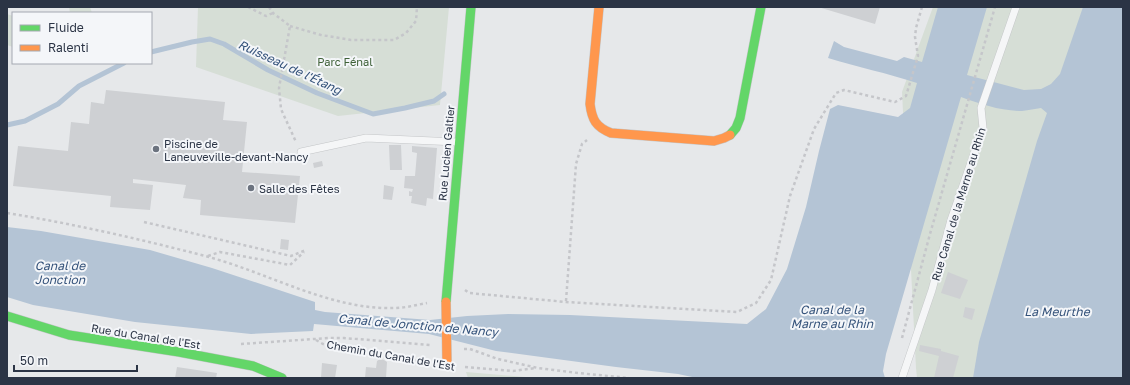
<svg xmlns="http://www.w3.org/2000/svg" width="1130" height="385" viewBox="0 0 1130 385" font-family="'Golos Text',sans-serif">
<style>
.green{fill:#d6ded6}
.water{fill:#b4c4d5}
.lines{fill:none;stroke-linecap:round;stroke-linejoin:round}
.stream{stroke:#b4c4d5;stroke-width:5}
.building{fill:#ced0d3}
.lane-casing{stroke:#c4c6c8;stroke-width:8}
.fast-casing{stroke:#c4c6c8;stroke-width:10}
.slow-casing{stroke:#c4c6c8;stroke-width:10}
.path{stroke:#c5c6ca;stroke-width:2.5;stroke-dasharray:3 3;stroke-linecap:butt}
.lane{stroke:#f5f6f7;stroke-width:7}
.fast{stroke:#63d668;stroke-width:9}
.slow{stroke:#ff974d;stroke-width:9}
.slow-bridge-casing{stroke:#c4c6c8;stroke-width:10;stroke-linecap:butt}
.slow-bridge{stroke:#ff974d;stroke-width:9}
.poi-dot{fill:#6c737f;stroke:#f4f6f9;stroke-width:1.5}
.labels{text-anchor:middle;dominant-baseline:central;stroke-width:4;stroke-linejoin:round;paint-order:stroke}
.park-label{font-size:11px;fill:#3f6138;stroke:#f4f6f9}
.poi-label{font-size:11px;fill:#2b3445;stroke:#f4f6f9;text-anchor:start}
.street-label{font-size:11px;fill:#2b3445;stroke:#f4f6f9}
.water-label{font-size:12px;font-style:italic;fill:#34527a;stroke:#f4f6f9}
</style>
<rect width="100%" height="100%" fill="#e6e8ea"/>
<path class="green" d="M69,7H90L92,13H70Z
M198,7H449L440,105L338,116L196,67Z
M933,7H1123V378H917L916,368L902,92Z
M7,14L13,16V47L7,45Z
M466,372L537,378H468Z"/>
<path class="water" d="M938,7H987L967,75L1024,90L1041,89L1051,84L1060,74L1083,7H1123V378H973L979,342L1037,141L1047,113L1041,108C1035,109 1029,110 1022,111C1001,111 980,104 961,97L886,354L883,371L885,378H697L678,374L616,367L496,351L429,334L314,324L313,331L251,334L135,322L33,305L7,297V227L41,231L150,250L212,268L315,302V310L325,312L430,320L467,316L508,314L570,315L747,324L766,309L787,269L806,207L819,151L830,109L838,105L898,117L910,108L917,83C887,73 857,67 828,58L834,41L844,47L897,61L904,57L922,62Z"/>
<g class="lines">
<path class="stream" d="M151,52L192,42L210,39L224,44L268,70L317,93L373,114L405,108L434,101L444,94
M7,125L25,121L58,104L79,86L124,63"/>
</g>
<path class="building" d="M818,7H880L875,24Z
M106,90L225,102L223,120L247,122L242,172L300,176L295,223L200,215L201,200L183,198L186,185L133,179V183L153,185L150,210L110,207L111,196L13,186L18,146L68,151L71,122L89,124L91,102L104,104Z
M389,145H401L402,170H390Z
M412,146L437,148L433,199L427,198L426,206L411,203L412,196H409V191L412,192L413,189L404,188L405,176H415L417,153L412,152Z
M322,161L323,166L314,168L313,163Z
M384,185L394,187L392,200L383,199Z
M281,239L289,240L288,250L280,249Z
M948,272L968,280L960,299L941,293Z
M965,307L975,309L972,320L963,317Z
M920,345L941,349V351L959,356L953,378H934L939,356L919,351Z
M380,359L384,360L387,362L386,378H365L366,367L376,368L377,361Z
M322,363L337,365L335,378H321Z
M177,367L217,373L216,378H175Z"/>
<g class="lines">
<g class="lane-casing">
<path id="lane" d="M301,152L366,138L457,142
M902,378L932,290L951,220L983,128L981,108L1016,7"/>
</g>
<g class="fast-casing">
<path id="fast" d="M730,135L736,128L740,118L761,7
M446,302L471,7
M7,316L69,335L179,352L253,366L282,378"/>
</g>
<g class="slow-casing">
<path id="slow" d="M599,7L590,104C592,120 596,127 611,133L714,141L724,138L730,135"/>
</g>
<path class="path" d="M248,7L266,16L273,13
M269,7L273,13L290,26L279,88L281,109L296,142
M290,26L321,35L351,40H394L406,33L416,21L417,7
M7,213C74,224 140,239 205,256C267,272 330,310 394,308C405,308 416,305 427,303
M144,222L291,256L306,250
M208,256L220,252L290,265L304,252
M465,290L469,293L566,302L737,312L756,303L771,280L790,196L814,129L836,93L844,90L895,102L906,96L918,56L915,37L916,28L922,7
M566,301L576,164L582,144L587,140
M902,338L930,234L995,7
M316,340L323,344L334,347L428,363
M241,344L329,338H344L430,345
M464,349H470L498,359L538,368L578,373L629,378
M465,367L513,371L536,368"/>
<use href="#lane" class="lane"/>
<use href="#fast" class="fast"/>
<use href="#slow" class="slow"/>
<g class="slow-bridge-casing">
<path id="slow-bridge" d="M446,302L447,366"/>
</g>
<use href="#slow-bridge" class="slow-bridge"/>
</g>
<g class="poi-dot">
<circle cx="156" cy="149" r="4"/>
<circle cx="251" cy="188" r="4"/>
</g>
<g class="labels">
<g class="park-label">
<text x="345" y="61">Parc Fénal</text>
</g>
<g class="poi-label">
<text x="164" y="143">Piscine de<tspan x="164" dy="13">Laneuveville-devant-Nancy</tspan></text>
<text x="259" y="188">Salle des Fêtes</text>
</g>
<g class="street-label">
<text transform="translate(446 153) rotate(-85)">Rue Lucien Galtier</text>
<text transform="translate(958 204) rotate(-73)">Rue Canal de la Marne au Rhin</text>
<text transform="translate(146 336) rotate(9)">Rue du Canal de l'Est</text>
<text transform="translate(391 355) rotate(10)">Chemin du Canal de l'Est</text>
</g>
<g class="water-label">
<text transform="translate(290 67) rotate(25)">Ruisseau de l'Étang</text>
<text x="60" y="265">Canal de<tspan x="60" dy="14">Jonction</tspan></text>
<text x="832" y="309">Canal de la<tspan x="832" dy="14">Marne au Rhin</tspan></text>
<text x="1057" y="311">La Meurthe</text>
<text transform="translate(418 325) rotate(5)">Canal de Jonction de Nancy</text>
</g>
</g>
<rect width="1130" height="385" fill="none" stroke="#2b3445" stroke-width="16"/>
<rect x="12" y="12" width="140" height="52" fill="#f4f6f9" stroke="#a4a8b1"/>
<rect x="20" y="25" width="20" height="6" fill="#63d668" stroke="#a4a8b1"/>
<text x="48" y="32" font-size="12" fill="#2b3445">Fluide</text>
<rect x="20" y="45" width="20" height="6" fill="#ff974d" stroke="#a4a8b1"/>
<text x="48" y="52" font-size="12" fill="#2b3445">Ralenti</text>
<path d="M14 365v6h123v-6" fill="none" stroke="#2b3445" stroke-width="2"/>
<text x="20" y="365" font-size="12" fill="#2b3445" stroke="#f4f6f9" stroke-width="3" paint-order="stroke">50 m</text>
</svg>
